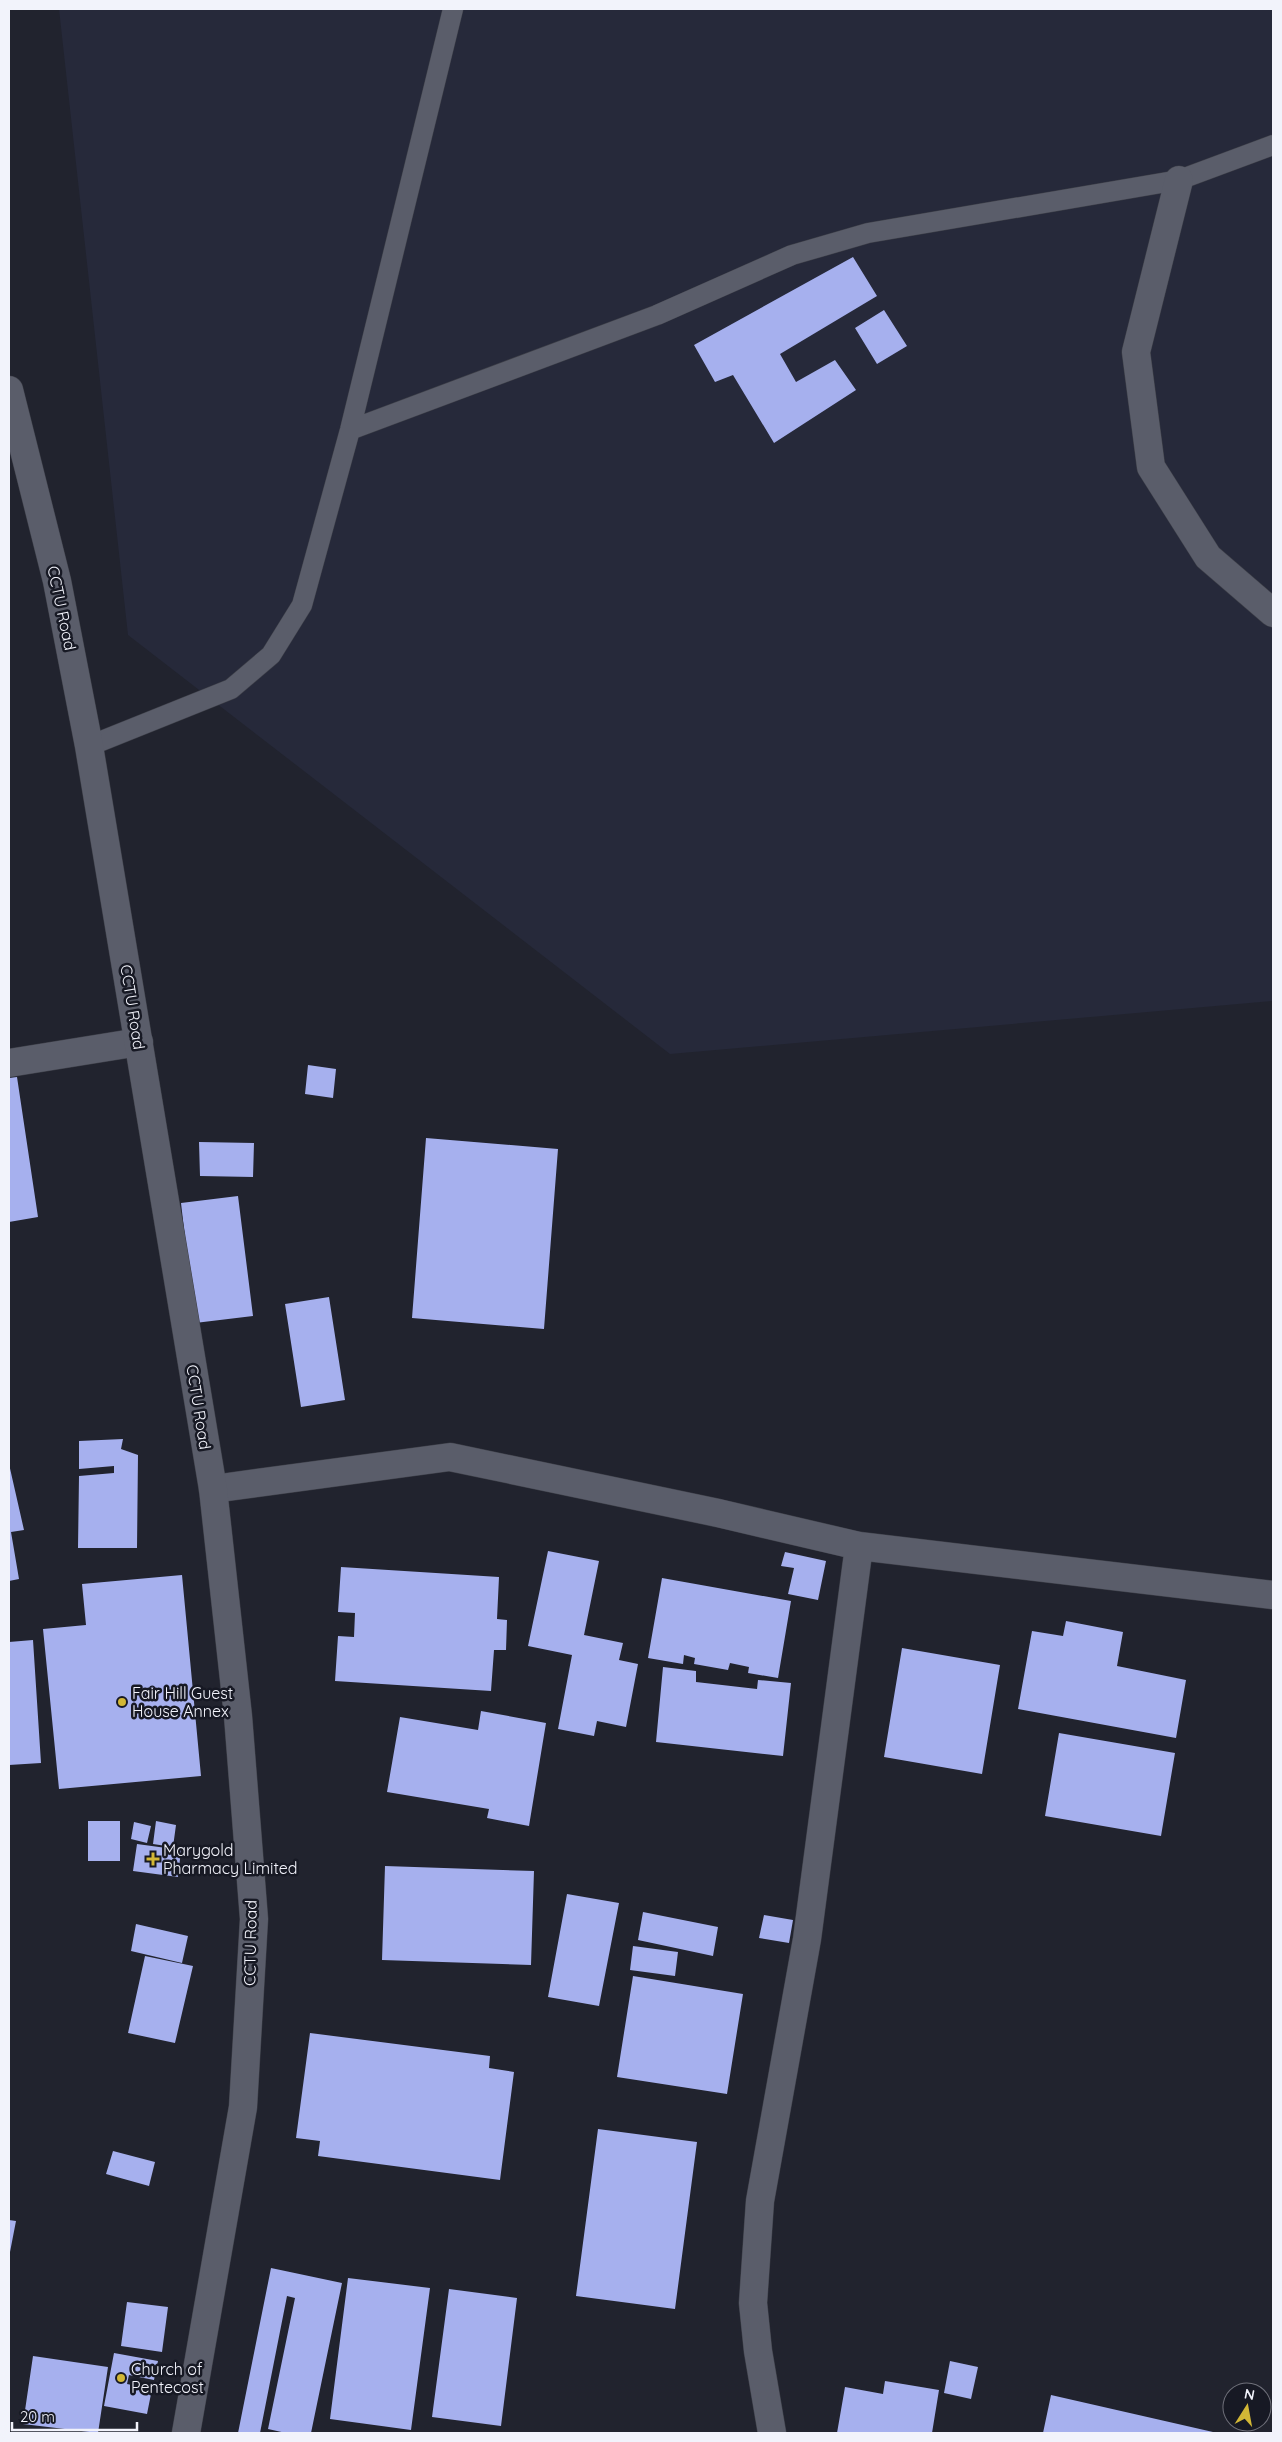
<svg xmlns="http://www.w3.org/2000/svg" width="1282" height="2442" viewBox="0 0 1282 2442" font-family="Quicksand,sans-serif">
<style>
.built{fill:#26293a}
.building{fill:#a6b0ee}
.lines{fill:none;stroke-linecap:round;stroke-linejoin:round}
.lane-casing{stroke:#3d3f48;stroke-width:21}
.street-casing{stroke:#3d3f48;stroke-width:29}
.secondary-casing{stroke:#3d3f48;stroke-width:29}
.lane{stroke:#5a5d6a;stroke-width:20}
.street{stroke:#5a5d6a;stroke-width:28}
.secondary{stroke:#5a5d6a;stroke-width:28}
.poi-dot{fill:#d2b736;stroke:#171924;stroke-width:2}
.labels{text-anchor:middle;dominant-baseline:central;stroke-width:5;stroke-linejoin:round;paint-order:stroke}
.street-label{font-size:16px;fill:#f2f3fb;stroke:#171924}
.poi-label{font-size:16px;fill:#f2f3fb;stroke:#171924;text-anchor:start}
</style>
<rect width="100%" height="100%" fill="#21232e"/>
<path class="built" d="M59,9H1273V1001L670,1054L128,635Z"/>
<path class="building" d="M853,257L877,296L780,354L796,382L835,360L856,390L774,443L733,375L715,382L694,345Z
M884,310L907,346L877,364L855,328Z
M308,1065L336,1069L333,1098L305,1094Z
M17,1077L38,1217L9,1222V1078Z
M426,1138L558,1149L544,1329L412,1318Z
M199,1142L254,1143L253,1177L200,1176Z
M238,1196L253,1316L195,1323L181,1203Z
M329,1297L345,1400L301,1407L285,1304Z
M123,1439L121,1449L138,1455L137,1548H78L79,1476L114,1473V1466L79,1469V1441Z
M9,1464L24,1530L11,1532L19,1579L9,1581Z
M548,1551L599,1561L584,1635L623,1643L619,1660L638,1664L626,1727L597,1721L594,1736L558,1729L572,1655L528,1646Z
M785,1552L826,1561L818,1600L788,1594L794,1568L781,1566Z
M341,1567L499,1577L497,1619L507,1620L506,1650H494L491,1691L335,1681L338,1636L354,1637L355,1613L338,1612Z
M182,1575L201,1776L59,1789L43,1629L86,1625L82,1584Z
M662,1578L791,1601L778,1678L748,1673L749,1667L730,1663L728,1670L694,1664L695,1658L684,1655L683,1664L648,1658Z
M1066,1621L1123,1632L1117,1666L1186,1680L1176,1738L1018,1709L1032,1631L1063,1636Z
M33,1640L41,1763L9,1765V1642Z
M902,1648L1000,1665L982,1774L884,1757Z
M663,1667L696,1671V1682L757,1689L758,1680L791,1683L783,1756L656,1742Z
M481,1711L546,1723L529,1826L487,1818L489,1809L387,1792L400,1717L478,1730Z
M1059,1733L1175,1753L1161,1836L1045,1816Z
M88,1821H120V1861H88Z
M156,1821L176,1825L173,1847L153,1844Z
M134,1822L151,1826L147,1843L131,1839Z
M137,1844L181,1850L178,1877L133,1871Z
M385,1866L534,1871L531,1965L382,1960Z
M567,1894L619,1903L599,2006L548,1997Z
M643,1912L718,1927L713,1956L638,1940Z
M764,1915L793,1920L789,1943L759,1938Z
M136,1924L188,1936L182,1963L131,1951Z
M633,1946L678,1952L675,1976L630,1970Z
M145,1956L193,1966L175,2043L128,2033Z
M633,1976L743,1994L727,2094L617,2077Z
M310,2033L490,2056L489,2068L514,2072L500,2180L318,2156L320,2141L296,2138Z
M598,2129L697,2142L675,2309L576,2296Z
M113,2151L155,2162L149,2186L106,2174Z
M9,2220L16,2221L10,2252H9Z
M271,2268L342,2283L311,2433H286L268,2429L295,2298L287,2296L260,2433H238Z
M348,2278L430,2288L411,2430L330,2419Z
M449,2289L517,2298L501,2426L432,2417Z
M127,2302L168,2307L162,2352L121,2346Z
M114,2353L158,2361L154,2380L129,2375L127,2384L152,2389L147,2414L104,2406Z
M33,2356L108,2367L98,2433L23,2424Z
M950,2361L978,2367L971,2399L944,2393Z
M885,2381L939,2390L932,2433H837L845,2387L883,2394Z
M1051,2395L1213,2432V2433H1043Z"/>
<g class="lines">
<g class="lane-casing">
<path id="lane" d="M350,430L657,315L792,255L868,233L1179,180L1273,145
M89,746L231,689L271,655L302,605L350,430L453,9"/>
</g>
<g class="street-casing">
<path id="street" d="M1179,180L1136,352L1151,467L1208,557L1273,613
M9,1063L139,1042
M213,1489L450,1457L718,1513L859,1546L1273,1595
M772,2433L758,2351L753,2303L760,2201L807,1939L859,1546"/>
</g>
<g class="secondary-casing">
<path id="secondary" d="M9,390L57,581L89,746L213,1489L238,1716L254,1919L243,2107L186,2433"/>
</g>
<use href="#lane" class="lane"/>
<use href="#street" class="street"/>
<use href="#secondary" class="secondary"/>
</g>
<g class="poi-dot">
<circle cx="122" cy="1702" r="5"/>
<path d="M150.5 1851.5h5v5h5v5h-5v5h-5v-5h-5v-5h5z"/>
<circle cx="121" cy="2378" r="5"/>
</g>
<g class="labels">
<g class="street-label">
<text transform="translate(62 608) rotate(78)">CCTU Road</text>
<text transform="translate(133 1007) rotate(81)">CCTU Road</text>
<text transform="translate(199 1407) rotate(81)">CCTU Road</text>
<text transform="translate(250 1943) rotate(-89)">CCTU Road</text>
</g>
<g class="poi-label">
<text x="132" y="1693">Fair Hill Guest<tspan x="132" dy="18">House Annex</tspan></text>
<text x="163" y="1850">Marygold<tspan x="163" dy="18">Pharmacy Limited</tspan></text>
<text x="131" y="2369">Church of<tspan x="131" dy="18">Pentecost</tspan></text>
</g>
</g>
<rect width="1282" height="2442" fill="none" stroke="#f2f3fb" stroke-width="20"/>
<g transform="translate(1247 2407) rotate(11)"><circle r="24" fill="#171924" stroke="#6f707a"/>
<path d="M0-4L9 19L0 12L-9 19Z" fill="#d2b736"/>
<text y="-8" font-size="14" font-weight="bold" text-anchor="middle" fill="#f2f3fb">N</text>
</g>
<path d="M12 2422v8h125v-8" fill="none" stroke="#f2f3fb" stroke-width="2.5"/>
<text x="20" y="2422" font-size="15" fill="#f2f3fb" stroke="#171924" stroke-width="4" paint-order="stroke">20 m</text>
</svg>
